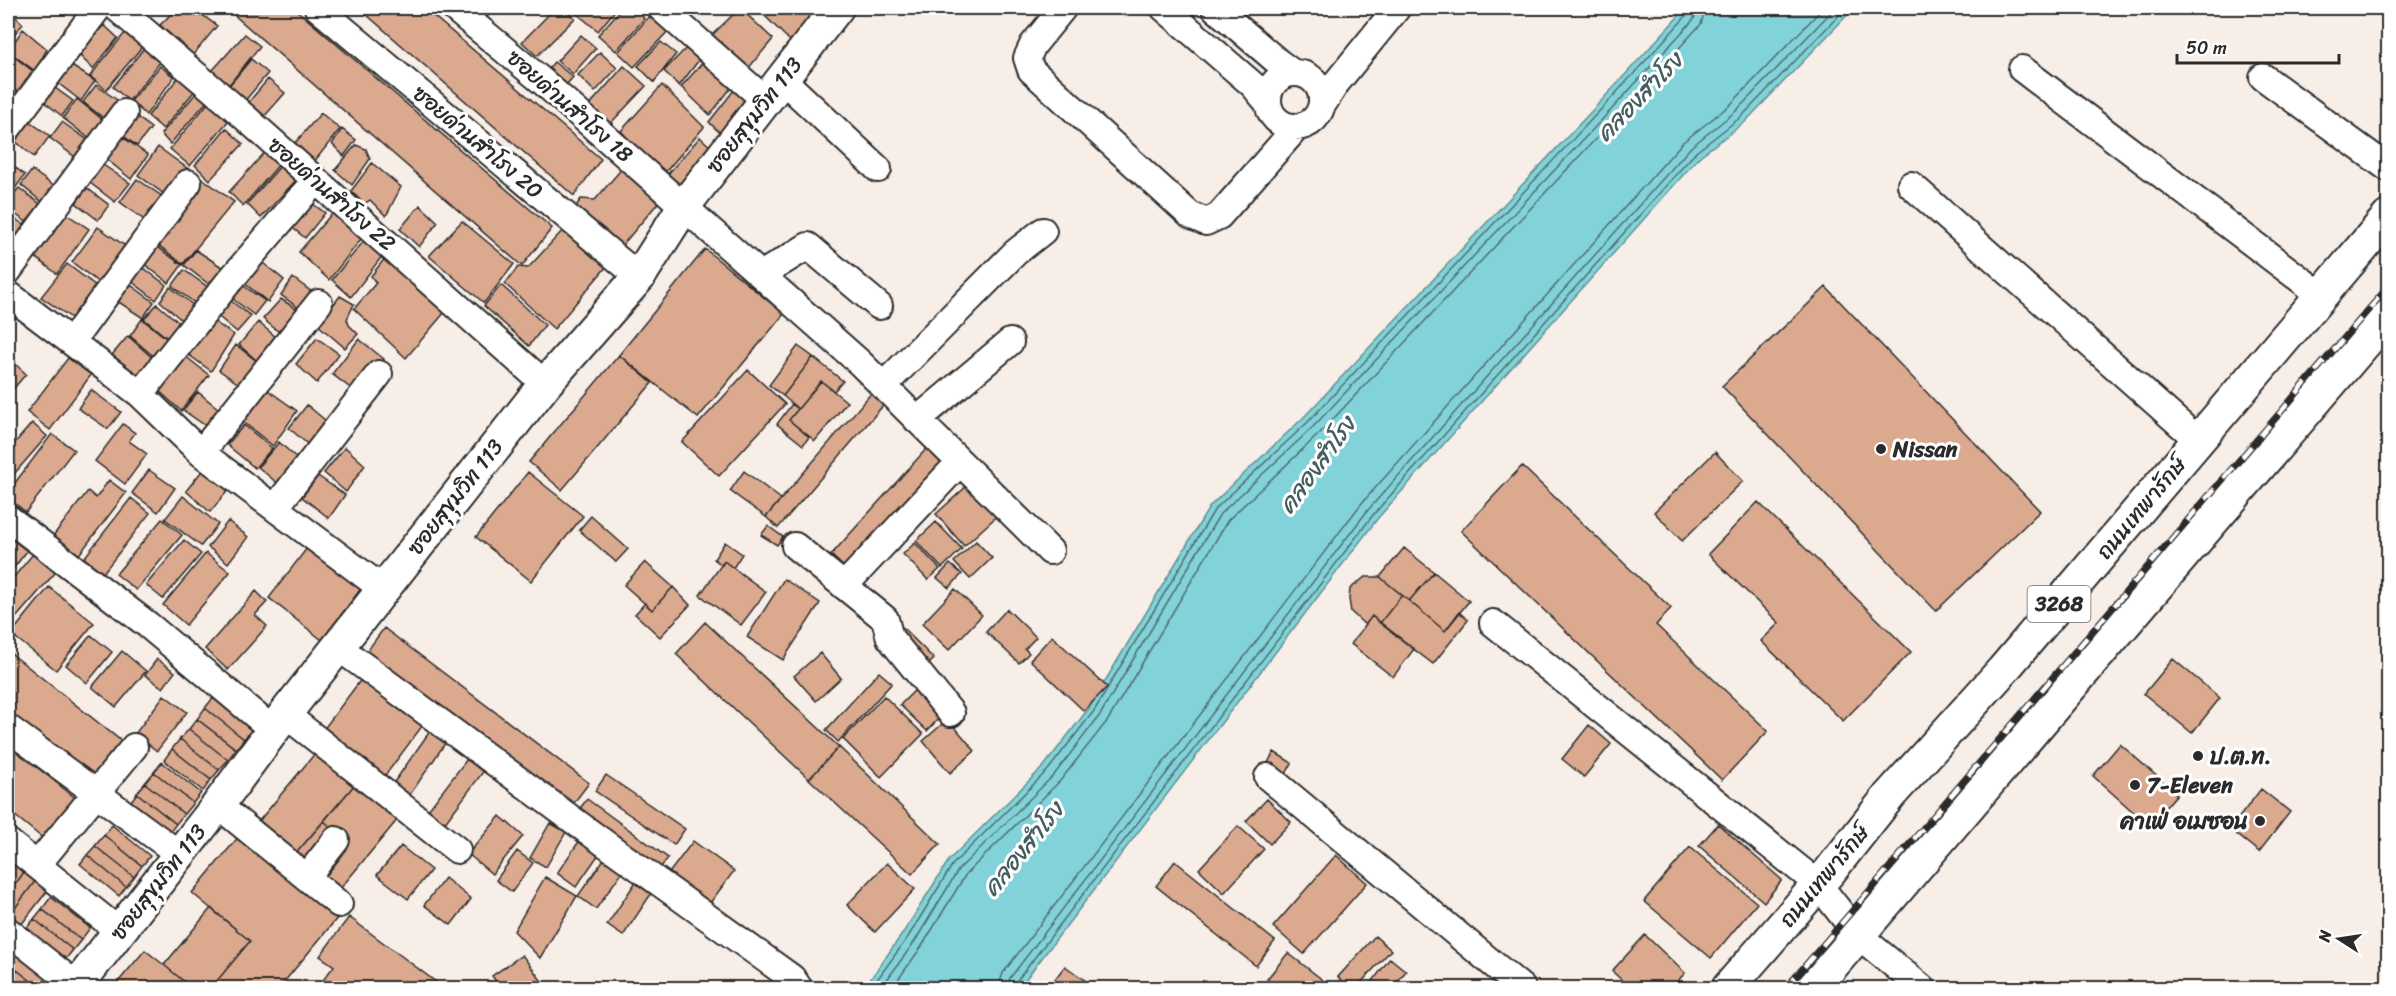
<svg xmlns="http://www.w3.org/2000/svg" width="2396" height="996" viewBox="0 0 2396 996" font-family="Sriracha,'Playpen Sans Thai',sans-serif">
<style>
.water{fill:#82d3d9;stroke:#5f9093;stroke-width:1.5}
.lines{fill:none;stroke-linecap:round;stroke-linejoin:round}
.shore{stroke:#4e6e71;stroke-width:1.5}
.building{fill:#dba98e;stroke:#2b2b2b;stroke-width:1.5}
.minor-casing{stroke:#2b2b2b;stroke-width:30}
.major-casing{stroke:#2b2b2b;stroke-width:36}
.minor{stroke:#fff;stroke-width:26}
.major{stroke:#fff;stroke-width:32}
.rail-casing{stroke:#2b2b2b;stroke-width:7}
.rail{stroke:#fff;stroke-width:4.5;stroke-dasharray:14;stroke-linecap:butt}
.poi-dot{fill:#2b2b2b;stroke:#fff;stroke-width:2}
.labels{text-anchor:middle;dominant-baseline:central;stroke-width:6;stroke-linejoin:round;paint-order:stroke}
.shield{fill:#fff;stroke:#6b6b6b;stroke-width:1.5}
.shield-label{font-size:21px;font-weight:bold;fill:#2b2b2b}
.street-label{font-size:22px;fill:#2b2b2b;stroke:#fff}
.poi-label{font-size:22px;font-weight:bold;fill:#2b2b2b;stroke:#fff;text-anchor:start}
.water-label{font-size:24px;font-style:italic;fill:#455d5f;stroke:#fff}
</style>
<rect width="100%" height="100%" fill="#f8eee8"/>
<filter id="ink" filterUnits="userSpaceOnUse"><feTurbulence type="fractalNoise" baseFrequency=".0167" numOctaves="2"/><feDisplacementMap in="SourceGraphic" scale="12" xChannelSelector="R" yChannelSelector="G"/><feConvolveMatrix kernelMatrix="1 2 1 2 8 2 1 2 1" color-interpolation-filters="sRGB"/></filter>
<g filter="url(#ink)">
<path class="water" d="M1686,8H1854L1745,122L1700,156L1378,518L1019,988H864L903,933L949,860L1044,766L1089,708L1210,506L1303,418L1602,100Z"/>
<g class="lines">
<path class="shore" d="M1108,687L1215,509L1308,422L1606,104L1688,14L1689,8
M871,988L908,937L953,864L1048,770L1094,711L1108,688
M881,988L915,941L959,869L1054,775L1100,715L1220,514L1313,427L1612,109L1694,19L1697,8
M892,988L922,946L966,874L1060,781L1108,720L1228,520L1320,433L1618,115L1701,24L1706,8
M998,988L1003,973L1361,504L1683,142L1730,105L1823,8
M1007,988L1010,978L1368,510L1691,147L1736,111L1835,8
M1015,988L1016,982L1373,515L1696,152L1741,117L1846,8"/>
</g>
<path class="building" d="M177,8H193L217,26L193,55L160,25Z
M226,8H294L552,228L522,266Z
M359,8H424L601,159L574,196Z
M481,8H496L488,16Z
M555,8H561L575,18L537,56L522,42Z
M570,8H617L598,31Z
M622,8H642L641,14L644,19L616,51L598,35Z
M740,8L773,39L747,70L710,37Z
M757,8H822L792,43Z
M8,9L23,24L8,41Z
M655,10L673,26L634,67L618,52Z
M104,25L118,38L93,69L78,54Z
M129,28L146,42L106,90L90,76Z
M23,29L47,49L35,71L8,51Z
M245,34L260,46L228,86L212,71Z
M581,35L596,48L573,74L557,61Z
M661,42L676,54L654,82L638,66Z
M690,44L702,56L679,86L664,71Z
M144,48L161,61L129,101L113,87Z
M8,52L34,72L19,93L8,84Z
M600,52L617,68L595,92L578,75Z
M251,59L268,73L244,102L228,87Z
M705,60L734,84L710,115L681,87Z
M554,62L573,77L561,91L544,74Z
M67,63L95,81L81,101L54,80Z
M160,66L174,77L146,115L131,101Z
M624,66L646,86L608,126L587,108Z
M180,75L197,88L163,129L148,116Z
M268,79L285,93L263,118L248,103Z
M47,82L73,101L62,116L37,96Z
M96,85L124,105L111,124L83,102Z
M662,85L704,127L662,176L621,131Z
M738,85L752,98L724,137L709,122Z
M8,87L17,95L8,107Z
M198,91L209,99L170,144L161,134Z
M77,99L108,124L95,143L63,118Z
M208,103L230,119L190,166L170,149Z
M321,113L340,129L314,162L294,144Z
M20,115L50,136L34,157L8,135Z
M136,116L151,128L137,146L121,134Z
M62,122L92,143L79,160L50,138Z
M226,128L243,144L210,180L195,165Z
M342,129L356,140L344,156L332,144Z
M121,136L148,155L131,179L105,158Z
M700,137L716,152L685,191L667,175Z
M356,145L366,149L370,159L352,185L335,170Z
M158,147L191,171L171,199L138,175Z
M268,149L282,161L243,206L229,192Z
M97,161L130,183L115,202L85,179Z
M9,163L25,175L8,198V165Z
M283,163L299,177L261,218L247,204Z
M372,163L401,187L386,216L370,200L364,204L351,191Z
M624,166L662,198L620,248L574,209L581,199L595,200Z
M32,170L59,190L47,206L21,185Z
M202,178L234,202L183,264L153,241Z
M137,179L169,201L151,225L120,202Z
M19,188L47,209L35,228L8,209V201Z
M87,188L109,205L98,220L76,203Z
M309,201L325,213L305,238L289,225Z
M420,205L438,222L419,247L400,229Z
M62,211L89,229L57,274L30,253Z
M334,211L365,234L329,280L299,252Z
M8,214L30,229L8,260Z
M462,221L514,264L484,303L429,256Z
M98,227L131,250L103,286L72,262Z
M564,229L607,266L554,329L505,284L518,267L528,268Z
M367,237L386,251L351,297L332,280Z
M152,243L182,265L169,283L139,260Z
M705,249L784,314L698,418L619,355Z
M196,250L228,271L215,289L184,265Z
M389,253L450,306L406,358L354,309L376,283L371,276Z
M257,258L284,280L268,302L239,279Z
M137,263L166,285L156,300L126,277Z
M67,264L96,286L73,319L41,297Z
M184,270L212,290L200,307L172,286Z
M293,278L316,295L304,312L281,295Z
M124,280L154,302L143,318L111,297Z
M241,284L265,301L254,315L230,297Z
M501,285L545,325L529,346L484,306Z
M170,287L198,309L186,324L160,301Z
M1826,287L2040,511L1936,611L1722,386Z
M340,296L354,304L347,319L349,325L358,334L345,348L318,325Z
M227,298L251,316L237,332L214,313Z
M281,299L304,314L285,337L263,319Z
M157,304L183,326L171,341L144,319Z
M142,319L171,342L159,361L130,336Z
M210,319L234,335L211,371L185,352Z
M258,322L282,342L263,366L239,345Z
M128,336L156,361L143,381L112,355Z
M317,338L339,354L317,383L296,364Z
M359,339L384,359L357,393L332,374Z
M236,345L263,366L246,389L219,370Z
M798,346L813,357L783,396L769,385Z
M184,355L209,375L181,411L155,387Z
M619,355L652,383L562,490L529,462Z
M8,357L26,374L8,395Z
M813,357L843,381L834,391L821,381L798,409L783,396Z
M68,358L91,375L50,430L27,412Z
M748,370L785,404L719,476L682,442Z
M821,381L847,402L815,441L789,420Z
M91,390L121,412L108,429L78,408Z
M268,390L297,411L273,446L242,421Z
M873,391L886,402L778,528L766,517Z
M198,392L225,414L213,431L183,410Z
M792,404L798,409L789,420L809,437L803,445L777,424Z
M307,405L331,425L313,449L289,428Z
M32,423L47,436L8,481V451Z
M123,424L135,433L129,441L147,454L125,484L95,461Z
M244,425L272,448L255,468L227,445Z
M52,434L74,450L26,512L8,498V492Z
M279,442L301,462L282,487L258,467Z
M345,447L365,465L346,492L324,473Z
M928,447L944,461L846,569L831,555Z
M1715,452L1743,481L1682,541L1654,512Z
M1522,466L1671,608L1656,625L1768,731L1722,780L1461,531Z
M205,467L230,488L210,512L186,491Z
M149,470L175,488L158,512L132,493Z
M744,471L781,499L766,517L730,491Z
M528,472L583,516L531,581L476,537Z
M318,476L345,495L329,518L302,497Z
M109,480L126,493L78,556L53,536L88,491L96,498Z
M968,485L996,517L964,546L936,514Z
M183,496L218,524L201,546L165,519Z
M131,498L150,513L103,573L84,558Z
M1758,502L1911,652L1843,721L1761,641L1779,623L1708,554Z
M591,516L628,549L616,562L579,530Z
M162,519L182,535L136,590L116,574Z
M228,521L248,537L228,563L208,547Z
M936,522L962,549L942,568L916,541Z
M768,526L783,537L777,545L761,535Z
M8,536L27,551L8,575Z
M184,540L201,554L163,599L146,585Z
M976,541L992,558L970,579L954,562Z
M725,542L742,554L733,568L724,561L722,565L714,559Z
M915,543L940,569L928,580L903,554Z
M310,544L363,586L322,640L269,598Z
M1404,548L1434,572L1409,601L1380,577Z
M206,553L230,572L186,625L163,605Z
M33,554L55,573L8,627V584Z
M724,561L766,592L741,625L700,595Z
M645,562L673,587L652,610L624,585Z
M950,564L962,574L949,588L937,578Z
M1434,572L1469,601L1445,631L1409,601Z
M1365,577H1380L1402,595L1380,623L1372,616L1365,625L1351,612L1349,599L1350,589Z
M784,579L820,603L783,660L747,637Z
M49,587L94,623L56,670L11,634Z
M673,587L690,605L660,637L635,614L645,603L652,610Z
M955,589L982,615L949,650L922,624Z
M256,591L267,602L255,615L267,626L228,670L205,649Z
M1402,595L1445,631L1459,612L1468,620L1433,664L1380,623Z
M1007,609L1036,637L1025,649L1029,653L1019,663L986,632Z
M1372,616L1414,649L1393,677L1351,644Z
M705,622L839,747L809,779L676,654Z
M902,627L934,659L924,669L893,637Z
M384,628L589,783L567,812L362,658Z
M91,635L112,652L87,683L66,665Z
M1052,636L1107,687L1084,711L1030,660Z
M8,651L125,744L94,785L8,717Z
M122,651L146,671L116,707L92,687Z
M820,653L841,678L816,701L794,676Z
M157,659L175,672L163,688L145,675Z
M2173,659L2220,698L2192,733L2144,694Z
M879,672L892,683L838,742L826,730Z
M362,678L423,725L384,777L323,730Z
M916,689L942,715L927,731L900,705Z
M164,695L187,712L157,751L135,734Z
M884,696L923,734L881,777L843,739Z
M213,698L252,729L244,739L205,708Z
M205,708L244,739L236,749L197,719Z
M197,719L236,749L228,760L189,729Z
M948,719L975,751L950,773L923,741Z
M1589,725L1611,744L1584,777L1562,759Z
M189,729L228,760L219,770L180,739Z
M430,731L446,742L405,802L388,791Z
M180,739L219,770L211,780L172,749Z
M8,744L78,800L46,841L8,810Z
M2120,744L2177,794L2149,826L2093,776Z
M839,747L940,844L912,874L809,779Z
M172,749L211,780L203,791L164,760Z
M317,751L356,783L292,858L254,827Z
M1274,752L1292,763L1283,779L1265,768Z
M467,759L483,772L439,831L422,818Z
M162,762L201,793L193,803L154,772Z
M154,772L193,803L184,814L145,783Z
M606,775L685,829L674,845L595,791Z
M145,783L184,814L176,824L137,793Z
M356,783L398,819L335,895L313,877L345,839L324,821Z
M2261,789L2290,812L2259,852L2230,829Z
M137,793L176,824L167,836L128,805Z
M587,799L668,858L655,875L575,815Z
M1267,799L1291,822L1270,844L1246,821Z
M500,816L523,836L492,874L468,854Z
M324,821L337,832L306,870L292,858Z
M550,823L566,832L546,867L530,858Z
M1718,824L1782,880L1764,902L1699,846Z
M112,825L150,856L142,866L104,835Z
M1238,826L1264,849L1224,893L1199,869Z
M104,835L142,866L134,877L95,846Z
M240,835L338,917L279,988H211L250,941L192,893Z
M580,840L599,854L576,887L557,873Z
M693,841L734,871L704,911L663,881Z
M95,846L134,877L126,887L87,855Z
M401,846L431,870L408,899L377,875Z
M1690,847L1757,903L1711,958L1644,901Z
M517,851L533,863L512,892L496,880Z
M87,855L126,887L119,896L80,864Z
M1336,855L1367,883L1304,954L1273,927Z
M9,858L16,864L8,875V860Z
M604,859L622,872L596,909L578,896Z
M1175,861L1275,941L1256,966L1156,886Z
M887,863L915,889L875,932L847,905Z
M16,864L25,871L8,894V875Z
M25,871L36,880L9,916L8,894Z
M545,877L577,896L540,958L514,931Z
M445,878L471,899L451,925L424,905Z
M36,880L48,890L21,925L9,916Z
M635,883L651,894L623,936L607,925Z
M51,897L90,928L81,940L42,909Z
M211,908L250,941L211,988H192L164,965Z
M42,909L81,940L73,950L34,919Z
M349,917L444,988H317L334,966L320,956Z
M34,919L73,950L64,961L25,930Z
M1645,935L1685,973L1671,988H1630L1612,971Z
M1375,936L1391,950L1356,988H1351L1338,977Z
M13,948L52,978L44,988H40L8,963V954Z
M145,950L164,965L192,988H113Z
M1288,953L1333,988H1278L1267,979Z
M522,955L547,988H501L492,976Z
M1390,958L1406,971L1392,988H1380L1372,982Z
M8,963L40,988H19L8,980Z
M1065,966L1096,988H1048Z"/>
<g class="lines">
<g class="minor-casing">
<path id="minor" d="M117,8L230,104L545,384
M318,8L639,277
M454,8L542,81L859,362L1050,551
M661,8L765,100
M1063,8L1033,45L1027,58L1031,70L1190,215L1206,222L1219,216L1296,128
M1164,8L1253,85L1268,103
M1215,8L1278,62L1293,73
M2022,69L2321,295
M1268 100a27 27 0 1 1 54 0a27 27 0 1 1-54 0Z
M2263,77L2388,168
M782,79L878,169
M1321,107L1337,82L1397,8
M8,128L98,8
M1911,185L2198,440
M8,271L124,113
M761,275L808,246L879,306
M8,294L140,394L201,453L383,589
M72,341L188,183
M883,386L1015,253L1043,231
M140,394L227,284L315,181
M917,420L1010,342
M201,453L319,303
M275,508L379,374
M8,518L148,625L273,730
M795,546L885,619L890,638L951,713
M844,586L960,462
M1493,623L1818,884L1858,935L1922,988
M338,647L596,837L792,978L799,988
M285,714L457,850
M8,728L179,854
M1268,777L1522,988
M218,805L339,904
M8,842L120,932
M37,865L134,747
M307,877L336,840
M8,931L80,988"/>
</g>
<g class="major-casing">
<path id="major" d="M75,988L218,805L285,714L545,384L639,277L684,206L837,8
M1728,988L1830,871L1890,795L2003,670L2388,217
M1813,988L2388,316"/>
</g>
<use href="#minor" class="minor"/>
<use href="#major" class="major"/>
<g class="rail-casing">
<path id="rail" d="M1786,988L2388,287"/>
</g>
<use href="#rail" class="rail"/>
</g>
</g>
<g class="poi-dot">
<circle cx="1881" cy="449" r="6"/>
<circle cx="2198" cy="756" r="6"/>
<circle cx="2135" cy="785" r="6"/>
<circle cx="2260" cy="821" r="6"/>
</g>
<g class="labels">
<rect class="shield" x="2027.5" y="586" width="63" height="36" rx="4.5"/>
<g class="shield-label">
<text x="2059" y="604">3268</text>
</g>
<g class="street-label">
<text transform="translate(570 106) rotate(41)">ซอยด่านสำโรง 18</text>
<text transform="translate(754 115) rotate(-52)">ซอยสุขุมวิท 113</text>
<text transform="translate(478 142) rotate(40)">ซอยด่านสำโรง 20</text>
<text transform="translate(332 194) rotate(41)">ซอยด่านสำโรง 22</text>
<text transform="translate(455 497) rotate(-52)">ซอยสุขุมวิท 113</text>
<text transform="translate(2141 508) rotate(-50)">ถนนเทพารักษ์</text>
<text transform="translate(1824 876) rotate(-50)">ถนนเทพารักษ์</text>
<text transform="translate(158 882) rotate(-52)">ซอยสุขุมวิท 113</text>
</g>
<g class="poi-label">
<text x="1893" y="449">Nissan</text>
<text x="2210" y="756">ป.ต.ท.</text>
<text x="2147" y="785">7-Eleven</text>
<text x="2248" y="821" text-anchor="end">คาเฟ่ อเมซอน</text>
</g>
<g class="water-label">
<text transform="translate(1639 97) rotate(-46)">คลองสำโรง</text>
<text transform="translate(1317 465) rotate(-54)">คลองสำโรง</text>
<text transform="translate(1023 849) rotate(-51)">คลองสำโรง</text>
</g>
</g>
<rect width="2396" height="996" fill="none" stroke="#fff" stroke-width="30"/>
<rect x="15" y="15" width="2366" height="966" fill="none" stroke="#2b2b2b" stroke-width="2" filter="url(#ink)"/>
<g transform="translate(2339 939) rotate(282)" stroke="#ffffff" stroke-width="4.5" paint-order="stroke">
<path d="M0-4.5L10 22L0 15L-10 22Z" fill="#2b2b2b"/>
<text y="-9" font-size="16" font-weight="bold" text-anchor="middle" fill="#2b2b2b">N</text>
</g>
<path d="M2177 54v9h162v-9" fill="none" stroke="#2b2b2b" stroke-width="3"/>
<text x="2186" y="54" font-size="18" fill="#2b2b2b" stroke="#ffffff" stroke-width="4.5" paint-order="stroke">50 m</text>
</svg>
